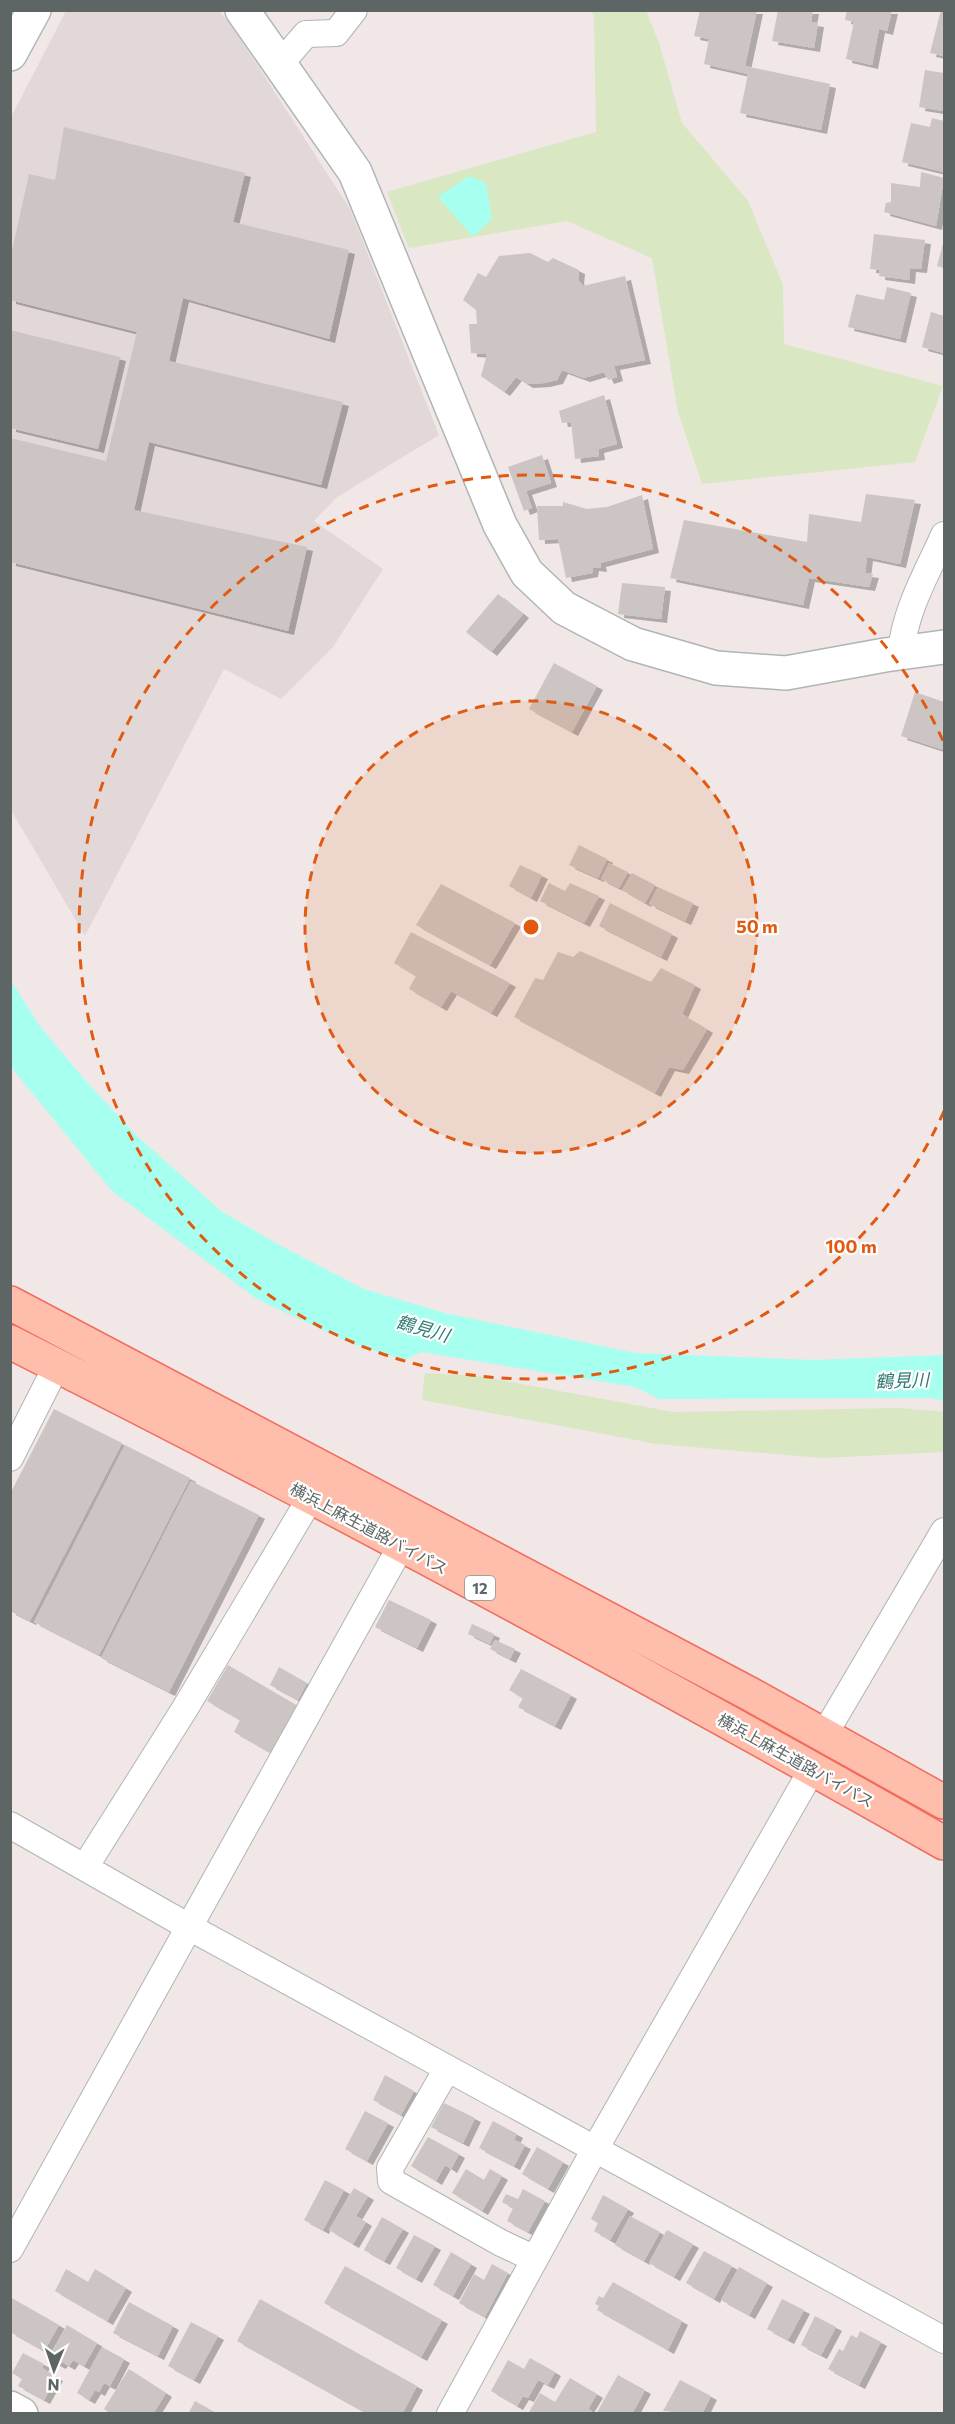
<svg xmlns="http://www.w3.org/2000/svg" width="955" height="2424" viewBox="0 0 955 2424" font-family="Commissioner,'Noto Sans JP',sans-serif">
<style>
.education{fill:#e2d8d7}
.green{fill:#d9e7c2}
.water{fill:#a6ffef}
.building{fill:#ccc5c4;filter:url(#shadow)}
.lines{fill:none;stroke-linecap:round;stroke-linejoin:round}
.street-casing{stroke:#aeb5b5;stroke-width:28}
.secondary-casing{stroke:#aeb6b6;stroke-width:36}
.primary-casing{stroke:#f26b5d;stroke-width:36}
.street{stroke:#fff;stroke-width:26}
.secondary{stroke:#fff;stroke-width:33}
.primary{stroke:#ffbeab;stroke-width:33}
.ring{fill:none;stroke:#e15a10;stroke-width:3;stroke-dasharray:10 8}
.labels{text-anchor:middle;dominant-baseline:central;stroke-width:4.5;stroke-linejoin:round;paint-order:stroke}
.shield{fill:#fff;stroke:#8e9493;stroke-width:1.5}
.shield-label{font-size:15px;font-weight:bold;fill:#5d6665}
.street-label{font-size:16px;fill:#5d6665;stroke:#fff}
.water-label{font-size:18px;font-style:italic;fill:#317c74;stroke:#fff}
.centre{fill:#e15a10;stroke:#fff;stroke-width:3}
.ring-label{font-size:18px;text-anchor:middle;font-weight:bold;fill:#e15a10;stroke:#fff;stroke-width:4.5;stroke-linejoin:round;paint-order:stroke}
</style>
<defs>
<filter id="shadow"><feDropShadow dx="6" dy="4" stdDeviation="0" flood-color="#0004"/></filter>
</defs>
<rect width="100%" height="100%" fill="#f0e7e6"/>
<path class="education" d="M66,11H219L232,26L350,209L439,435L337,497L314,521L383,569L333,647L281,699L224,669L85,936L11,810L10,119Z"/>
<path class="green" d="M588,11H646L659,43L682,123L748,201L783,285L784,344L943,386L915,462L702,484L678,412L652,258L567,221L409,248L387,192L596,132L594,14Z
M425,1373L478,1376L673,1412L899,1408L944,1412V1452L823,1458L657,1444L422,1400Z"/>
<path class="water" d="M469,176L486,183L492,219L473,237L438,197Z
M10,979L39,1025L84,1079L136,1135L221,1211L279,1245L364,1289L445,1313L635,1353L814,1360L944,1355V1401L930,1398L659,1399L635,1387L421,1352L404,1360L350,1343L257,1299L112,1191L11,1067Z"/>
<path class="building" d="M700,10H757L745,66L830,84L821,130L740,113L748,74L704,64L709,39L694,36Z
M778,10H813L811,22L818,23L814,48L772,41Z
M847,10H892L887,31L879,29L872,65L846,59L854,22L845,20Z
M941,10H944V56L930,53Z
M925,70L944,73V111L919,107Z
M932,118L944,121V172L902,162L911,123L930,127Z
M64,127L245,173L233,222L349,250L329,339L183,298L169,361L343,402L321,485L149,442L134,510L307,547L288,631L10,562V438L106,461L137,332L10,300V260L29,174L55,180Z
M921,172L944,178L936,226L884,212L886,203L891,202V183L920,187Z
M874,234L925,240L921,269L910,268L909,280L879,276L880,270L870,269Z
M944,240V268L937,266Z
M530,253L548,262L553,258L579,270L578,280L583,286L625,276L645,360L614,366L617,377L608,380L604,372L584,378L562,370L557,380L544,383L527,384L516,377L504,392L481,376L487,354L471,353L469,324H477L476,310L463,300L478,273L486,277L499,256Z
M887,287L911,293L900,339L848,327L856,294L884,300Z
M931,312L944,316V353L922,347Z
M10,330L120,357L98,449L10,428Z
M604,395L617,444L598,449L599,456L575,459L571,422L562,423L559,411Z
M542,455L551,483L526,491L532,508L524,511L508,467Z
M866,494L915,500L900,564L867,557L865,573L873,574L869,587L809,578L803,605L670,578L684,520L807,542L809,514L861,522Z
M642,495L653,549L600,563L601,568L593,567L592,573L566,578L558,539L539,540L537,506H563V502L587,509L607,507Z
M622,583L665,587L661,619L618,614Z
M498,594L523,614L491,652L466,632Z
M554,663L597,686L572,732L529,709Z
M915,692L944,702V750L901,736Z
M579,845L607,859L598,878L569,865Z
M609,863L628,872L619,888L601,879Z
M520,865L542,875L531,898L509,886Z
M632,873L655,885L645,903L622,890Z
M549,883L565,891L570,883L599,896L584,923L540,901Z
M441,884L515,923L490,965L416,925Z
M658,887L693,903L685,921L649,904Z
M610,903L672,934L661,957L599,926Z
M411,932L510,983L491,1013L451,991L441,1007L409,989L416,976L394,963Z
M580,951L651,982L661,968L695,985L682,1014L707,1029L683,1070L669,1067L655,1093L514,1017L535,978L543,980L558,952L573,957Z
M54,1409L122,1443L30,1621L10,1611V1494Z
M125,1445L190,1478L99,1655L34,1622Z
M191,1481L259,1515L169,1692L101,1658Z
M389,1600L431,1620L417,1648L375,1627Z
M472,1624L494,1634L490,1644L468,1634Z
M495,1640L515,1649L510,1659L490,1649Z
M228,1665L298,1706L271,1753L234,1732L240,1720L207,1701Z
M279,1667L307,1683L298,1700L270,1685Z
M521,1669L571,1695L555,1726L518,1707L523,1698L509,1690Z
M385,2075L414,2091L401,2115L373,2100Z
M444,2103L475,2118L463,2143L431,2127Z
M365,2111L388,2123L367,2161L345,2149Z
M493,2121L517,2134L514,2140L525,2145L514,2166L479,2148Z
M428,2137L459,2154L451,2169L445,2165L436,2181L411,2166Z
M537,2147L563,2162L548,2189L522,2174Z
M466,2169L484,2180L490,2169L502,2176L482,2211L452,2193Z
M325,2180L344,2190L323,2230L304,2220Z
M354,2188L368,2196L356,2216L366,2222L353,2244L329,2230Z
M523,2189L545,2201L528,2232L507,2221L513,2208L502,2202L506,2194L518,2199Z
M603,2195L628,2209L610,2240L594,2231L598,2223L591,2219Z
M630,2216L660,2232L644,2261L615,2245Z
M382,2217L403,2229L384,2261L364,2250Z
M667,2230L693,2244L674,2277L649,2263Z
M414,2235L435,2246L416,2279L396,2268Z
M704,2251L732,2266L714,2299L686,2283Z
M451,2252L471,2264L453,2296L433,2285Z
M492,2264L508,2273L485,2317L459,2303L474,2274L484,2280Z
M345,2266L442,2320L421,2357L324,2303Z
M739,2267L767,2283L749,2315L721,2300Z
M66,2269L88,2282L95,2269L126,2288L107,2321L55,2291Z
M613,2282L682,2321L668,2350L597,2310L599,2306L595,2304L599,2296L603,2298Z
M10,2297L59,2325L44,2351L10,2332Z
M260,2299L417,2386L402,2414H368L237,2341Z
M782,2299L804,2310L788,2340L767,2329Z
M129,2302L173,2326L158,2356L113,2333Z
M815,2316L836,2327L821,2355L801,2345Z
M191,2322L218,2336L194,2380L168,2366Z
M67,2325L97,2343L84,2366L73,2360L69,2366L62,2362L60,2365L48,2359Z
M860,2331L881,2342L859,2385L828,2369L839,2349L843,2351L851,2335L857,2338Z
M102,2347L124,2359L110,2386L104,2383L99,2392L95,2390L89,2400L77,2393Z
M23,2353L44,2364L42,2368L57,2377L44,2400L18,2386L22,2379L12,2373Z
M530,2358L555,2372L548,2385L538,2380L528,2398L523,2396L517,2406L491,2391L508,2360L524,2369Z
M129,2369L166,2393L153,2414H111L104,2409Z
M618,2375L645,2390L632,2414H596Z
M570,2378L597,2394L588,2409L592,2411L590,2414H528L540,2393L555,2402Z
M680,2380L711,2396L702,2414L663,2411Z
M195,2401L218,2414H188Z"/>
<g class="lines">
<g class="street-casing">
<path id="street" d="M280,64L306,34L336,33L354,10
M901,652C905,610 927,573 944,535
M10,1458L57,1365
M824,1735L944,1531
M10,1825L189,1927L944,2340
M85,1867L184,1710L311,1497
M447,2069L390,2168L391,2181L501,2243L535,2259
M10,2249L401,1546
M450,2414L595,2149L813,1768"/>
</g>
<g class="secondary-casing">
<path id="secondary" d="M242,10L355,172L500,525L527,573L564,608L633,644L716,668L786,673L885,655L944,647
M10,54L34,10
M10,2408L21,2414"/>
</g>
<g class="primary-casing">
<path id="primary" d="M10,1303L750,1694L944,1802
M10,1342C326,1501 637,1669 944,1843"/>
</g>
<use href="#street" class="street"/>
<use href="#secondary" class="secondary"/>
<use href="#primary" class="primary"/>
</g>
<circle cx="531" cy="927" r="226" fill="#e15a10" fill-opacity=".12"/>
<g class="ring">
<circle cx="531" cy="927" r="226"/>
<path d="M944 1111A452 452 0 1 1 944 743"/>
</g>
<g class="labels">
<rect class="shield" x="465" y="1576" width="30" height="24" rx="4.5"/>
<g class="shield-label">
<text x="480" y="1588">12</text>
</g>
<g class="street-label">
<text transform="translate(369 1528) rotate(28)">横浜上麻生道路バイパス</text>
<text transform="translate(796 1760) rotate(29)">横浜上麻生道路バイパス</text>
</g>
<g class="water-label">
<text transform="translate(423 1328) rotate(16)">鶴見川</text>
<text transform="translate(902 1380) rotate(-2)">鶴見川</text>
</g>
</g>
<circle cx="531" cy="927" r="9" class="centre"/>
<g class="ring-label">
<text x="757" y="933">50 m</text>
<text x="851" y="1253">100 m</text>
</g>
<rect width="955" height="2424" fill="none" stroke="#5d6665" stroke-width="24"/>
<g transform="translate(54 2370) rotate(182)" stroke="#ffffff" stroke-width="4.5" paint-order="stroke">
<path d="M0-4.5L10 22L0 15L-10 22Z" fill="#5d6665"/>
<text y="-9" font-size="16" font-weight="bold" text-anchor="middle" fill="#5d6665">N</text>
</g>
</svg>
